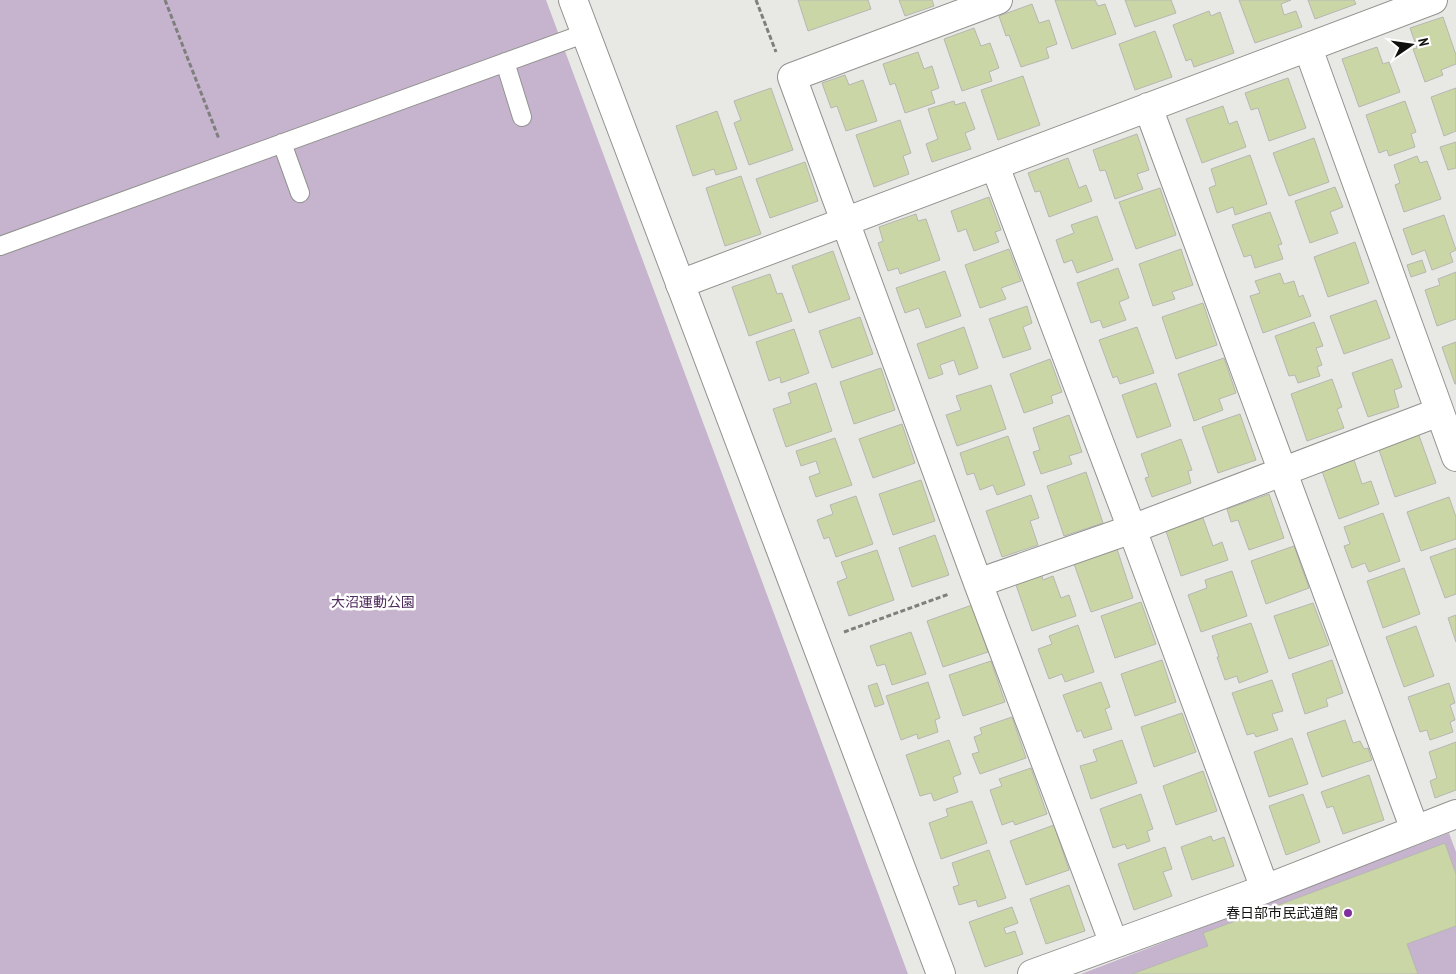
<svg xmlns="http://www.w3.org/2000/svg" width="1456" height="974" viewBox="0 0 1456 974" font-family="'PT Sans Narrow','Noto Sans JP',sans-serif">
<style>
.green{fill:#c6b3ce}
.building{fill:#cad6a6;stroke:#b6b7b3}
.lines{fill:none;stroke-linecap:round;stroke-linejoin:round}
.lane-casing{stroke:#929390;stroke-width:20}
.street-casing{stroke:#929390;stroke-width:30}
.secondary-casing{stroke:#929390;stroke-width:30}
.path{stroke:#7f807d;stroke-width:3;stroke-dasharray:5 2.5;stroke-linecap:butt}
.lane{stroke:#fff;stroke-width:18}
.street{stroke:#fff;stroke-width:28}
.secondary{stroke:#fff;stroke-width:28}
.poi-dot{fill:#812f9e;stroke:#fff;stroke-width:2}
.labels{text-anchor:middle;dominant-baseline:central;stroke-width:5;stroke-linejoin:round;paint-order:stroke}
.park-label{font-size:14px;fill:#4f2a5d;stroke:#fff}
.poi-label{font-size:14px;fill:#10100f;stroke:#fff;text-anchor:end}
</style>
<rect width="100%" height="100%" fill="#e8e9e5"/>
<path class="green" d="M0,0H546L908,974H0Z
M1449,833L1456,852V974H1081Z"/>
<path class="building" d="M798,0H868L871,9L808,31Z
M899,0H932L934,6L905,16Z
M1055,0H1095L1098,6L1105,4L1116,34L1072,49Z
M1125,0H1171L1176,13L1135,27Z
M1239,0H1291L1281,4L1284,15L1296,11L1302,27L1255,43Z
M1308,0H1354L1356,4L1315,19Z
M1032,4L1039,23L1049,20L1057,44L1046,48L1049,58L1021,67L1009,35L1006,36L999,16Z
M1209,11L1211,16L1220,12L1234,53L1194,67L1191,59L1186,61L1173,25Z
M1443,17L1456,55V64L1441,70L1443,75L1425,82L1413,49L1417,48L1410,28Z
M974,28L981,46L990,43L999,68L989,72L992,81L962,91L944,39Z
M1155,31L1172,77L1135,90L1119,44Z
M1377,47L1383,64L1389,62L1400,92L1359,107L1342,59Z
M918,52L924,69L932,66L939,88L931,91L935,103L905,113L895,83L890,85L883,64Z
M845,75L849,85L863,80L877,121L846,131L837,106L831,108L822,83Z
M1023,76L1040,125L998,140L981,90Z
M1288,78L1306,128L1269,141L1258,108L1251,110L1245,93Z
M771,88L793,150L749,165L734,123L741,120L734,101Z
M1456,88V131L1444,136L1431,97Z
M954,101L955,105L965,102L975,129L965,133L971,149L932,162L926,144L938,139L928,109Z
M1405,101L1416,132L1411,134L1415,147L1389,156L1387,150L1379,153L1366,115Z
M1223,106L1229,124L1237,121L1246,147L1202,163L1186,119Z
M717,111L737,169L716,175L714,169L693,176L676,126Z
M900,120L911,153L903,156L909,174L874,187L856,135Z
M1137,134L1149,170L1137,174L1143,189L1115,199L1106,172L1105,170L1100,171L1093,150Z
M1314,138L1329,182L1289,196L1273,153Z
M1456,142V168L1448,170L1440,147Z
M1250,155L1267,204L1235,215L1233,207L1217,213L1209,188L1216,185L1211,169Z
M1417,156L1420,163L1427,161L1441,199L1404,212L1395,185L1400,183L1394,165Z
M1068,158L1079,188L1086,185L1092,201L1049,217L1040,191L1035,192L1028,173Z
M805,162L818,201L770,218L756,179Z
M741,176L761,234L725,246L706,188Z
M1335,187L1343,207L1330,212L1338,233L1310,243L1295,201Z
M1160,188L1176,235L1136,249L1119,202Z
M989,197L1001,230L995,232L999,242L974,251L966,229L958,232L951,211Z
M1270,212L1282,244L1278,245L1283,259L1255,268L1251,255L1244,257L1232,225Z
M916,214L918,221L926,219L940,260L900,274L898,268L888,271L878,243L883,241L879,227Z
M1444,215L1456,250L1450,253L1453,262L1432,270L1425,250L1412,255L1403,229Z
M1097,216L1113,260L1077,273L1072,260L1064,263L1056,240L1074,233L1071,225Z
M1355,242L1369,283L1328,297L1314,257Z
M1009,249L1021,281L1001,288L1006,299L980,308L965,265Z
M1181,249L1193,285L1172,292L1175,299L1153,306L1139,264Z
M833,251L850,299L809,313L792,266Z
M1422,260L1426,272L1411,277L1407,265Z
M1118,268L1129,298L1119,302L1126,320L1103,328L1100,320L1091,323L1077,283Z
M945,271L961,316L926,328L919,308L905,313L896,288Z
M1456,272V319L1437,326L1425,290L1440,285L1438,279Z
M1280,273L1284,284L1294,281L1299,297L1303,295L1311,316L1263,333L1250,296L1260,293L1255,281Z
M770,274L777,294L782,293L792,321L749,336L732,287Z
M1376,300L1390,338L1344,354L1330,316Z
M1203,303L1217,345L1176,359L1162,317Z
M1027,306L1032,323L1023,327L1031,349L1003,358L989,319Z
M860,317L873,354L832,368L819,331Z
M1314,322L1323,346L1316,348L1322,365L1317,367L1320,376L1298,383L1295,375L1289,376L1275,336Z
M964,327L978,368L959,375L954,360L940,365L943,374L929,379L917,344Z
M1137,327L1154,373L1120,384L1117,376L1113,378L1099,340Z
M794,329L809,373L781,383L780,377L769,381L756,342Z
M1456,342V384H1455L1442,347Z
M1224,358L1236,393L1219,399L1223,410L1194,421L1178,374Z
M1050,359L1062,392L1051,396L1053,403L1024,413L1010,374Z
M1392,359L1402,387L1394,390L1399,407L1368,417L1352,373Z
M881,368L895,410L854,424L840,382Z
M1332,379L1342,407L1337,409L1344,428L1307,441L1291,394Z
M816,383L832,431L786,447L773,409L791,403L788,393Z
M1156,383L1171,426L1137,438L1122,395Z
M991,385L1006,429L957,446L946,415L961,410L956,396Z
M1240,414L1256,460L1218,473L1202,427Z
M1069,415L1082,452L1069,456L1072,464L1041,474L1033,452L1040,450L1033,428Z
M902,424L915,463L873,478L859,439Z
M1417,430L1436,483L1395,497L1377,444Z
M1008,436L1025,485L997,495L993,485L980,490L974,473L967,475L960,453Z
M835,438L852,485L816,497L809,477L820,473L816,461L801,466L796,451Z
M1181,439L1192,470L1188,471L1191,483L1152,497L1145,478L1149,477L1141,454Z
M1354,460L1362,484L1371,481L1379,504L1339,519L1322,471Z
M1086,472L1103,523L1064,536L1047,486Z
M921,480L935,521L893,535L879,494Z
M1269,494L1284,538L1249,550L1238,520L1231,522L1227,509Z
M1031,495L1039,518L1030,521L1038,545L1002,557L986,511Z
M856,496L873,544L836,557L829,537L824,539L817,520L833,514L830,505Z
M1449,497L1456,517V539L1421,551L1407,512Z
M1383,513L1400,561L1369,572L1365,563L1352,568L1344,546L1350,544L1344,527Z
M1203,518L1213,546L1222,542L1228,560L1181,576L1166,531Z
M935,535L949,575L912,587L899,548Z
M1116,546L1133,598L1091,612L1073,561Z
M1294,546L1309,588L1266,604L1251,561Z
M1456,548V594L1445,598L1430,557Z
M877,550L894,600L849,616L837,582L847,578L841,562Z
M1404,568L1420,614L1383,628L1367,581Z
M1232,571L1247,616L1201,632L1188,595L1207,588L1205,580Z
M1041,573L1043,580L1053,576L1061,598L1069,595L1076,616L1032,631L1015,582Z
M1141,602L1156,644L1115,658L1101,616Z
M1313,603L1329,645L1289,659L1274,616Z
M972,605L988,652L943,667L927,621Z
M1456,615V642L1448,618Z
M1251,623L1268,672L1239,683L1237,676L1225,680L1217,657H1219L1212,636Z
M1078,625L1094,672L1065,682L1062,674L1049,679L1038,649L1052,644L1049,636Z
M1416,626L1434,676L1404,687L1386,637Z
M911,632L926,674L892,685L885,664L877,666L870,646Z
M1162,660L1176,702L1135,716L1121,674Z
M1332,660L1343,693L1326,699L1328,706L1305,714L1292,674Z
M991,661L1005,702L963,716L949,675Z
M1272,680L1283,711L1272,714L1278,730L1256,737L1254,733L1247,735L1232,693Z
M928,682L940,718L935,720L938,732L918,739L917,734L901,740L886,696Z
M1101,682L1110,707L1105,709L1112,729L1084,738L1081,730L1077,732L1063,695Z
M877,683L884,704L875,707L868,686Z
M1449,683L1455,703L1450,705L1455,720L1450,722L1453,732L1430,740L1427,730L1420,732L1408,697Z
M1182,713L1196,752L1154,767L1141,727Z
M1012,717L1026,758L980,774L972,754L979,752L974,737L982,734L980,728Z
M1345,720L1353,743L1360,741L1364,749L1368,748L1372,760L1322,777L1307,733Z
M1292,738L1308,784L1269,797L1254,752Z
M949,740L961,774L953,777L958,792L934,801L931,793L920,796L906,755Z
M1122,740L1137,783L1091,799L1080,766L1097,761L1093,750Z
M1456,742V790L1435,798L1430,781L1437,778L1429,752Z
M1031,768L1047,814L1015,825L1013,821L1002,825L990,790L1002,786L999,779Z
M1203,771L1217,811L1176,825L1163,786Z
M1369,775L1384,820L1343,834L1333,806L1327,808L1321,792Z
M1141,794L1153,829L1147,831L1150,841L1127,849L1125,844L1113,848L1100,809Z
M1303,794L1320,842L1286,855L1269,806Z
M972,801L987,843L941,859L929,823L948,816L946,809Z
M1054,825L1069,870L1026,885L1010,841Z
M1211,836L1213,841L1224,837L1234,866L1192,880L1181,847Z
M1445,843L1456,874V926L1407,944L1418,974H1132L1208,946L1203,933Z
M1165,847L1172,869L1163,872L1172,896L1134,910L1118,864Z
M989,850L1006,898L978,907L976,900L959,905L953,887L959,885L952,863Z
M1069,885L1085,931L1046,944L1030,899Z
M1012,907L1018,923L1004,928L1006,934L1015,931L1023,954L985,967L969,922Z"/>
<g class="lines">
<g class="lane-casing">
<path id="lane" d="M505,62L522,117
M282,143L300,193
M0,246L586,33"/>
</g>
<g class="street-casing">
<path id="street" d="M998,0L792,77L978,583L1114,944
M1308,48L1456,457
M1148,107L1415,830
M995,166L1132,529L1265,889
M680,284L1433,0
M978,583L1132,529L1439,412
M1032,974L1265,889L1456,814"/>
</g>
<g class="secondary-casing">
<path id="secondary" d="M573,0L941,974"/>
</g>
<path class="path" d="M165,0L219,139
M756,0L776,52
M844,632L949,594"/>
<use href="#lane" class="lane"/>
<use href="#street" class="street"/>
<use href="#secondary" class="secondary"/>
</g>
<circle class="poi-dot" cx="1348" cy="913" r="5"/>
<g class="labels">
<g class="park-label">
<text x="373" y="602">大沼運動公園</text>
</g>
<g class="poi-label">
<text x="1338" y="913">春日部市民武道館</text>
</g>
</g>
<g transform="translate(1411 45) rotate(77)" stroke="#ffffff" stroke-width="4" paint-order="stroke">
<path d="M0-4L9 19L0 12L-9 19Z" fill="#10100f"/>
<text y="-8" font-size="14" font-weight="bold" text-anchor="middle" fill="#10100f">N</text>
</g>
</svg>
